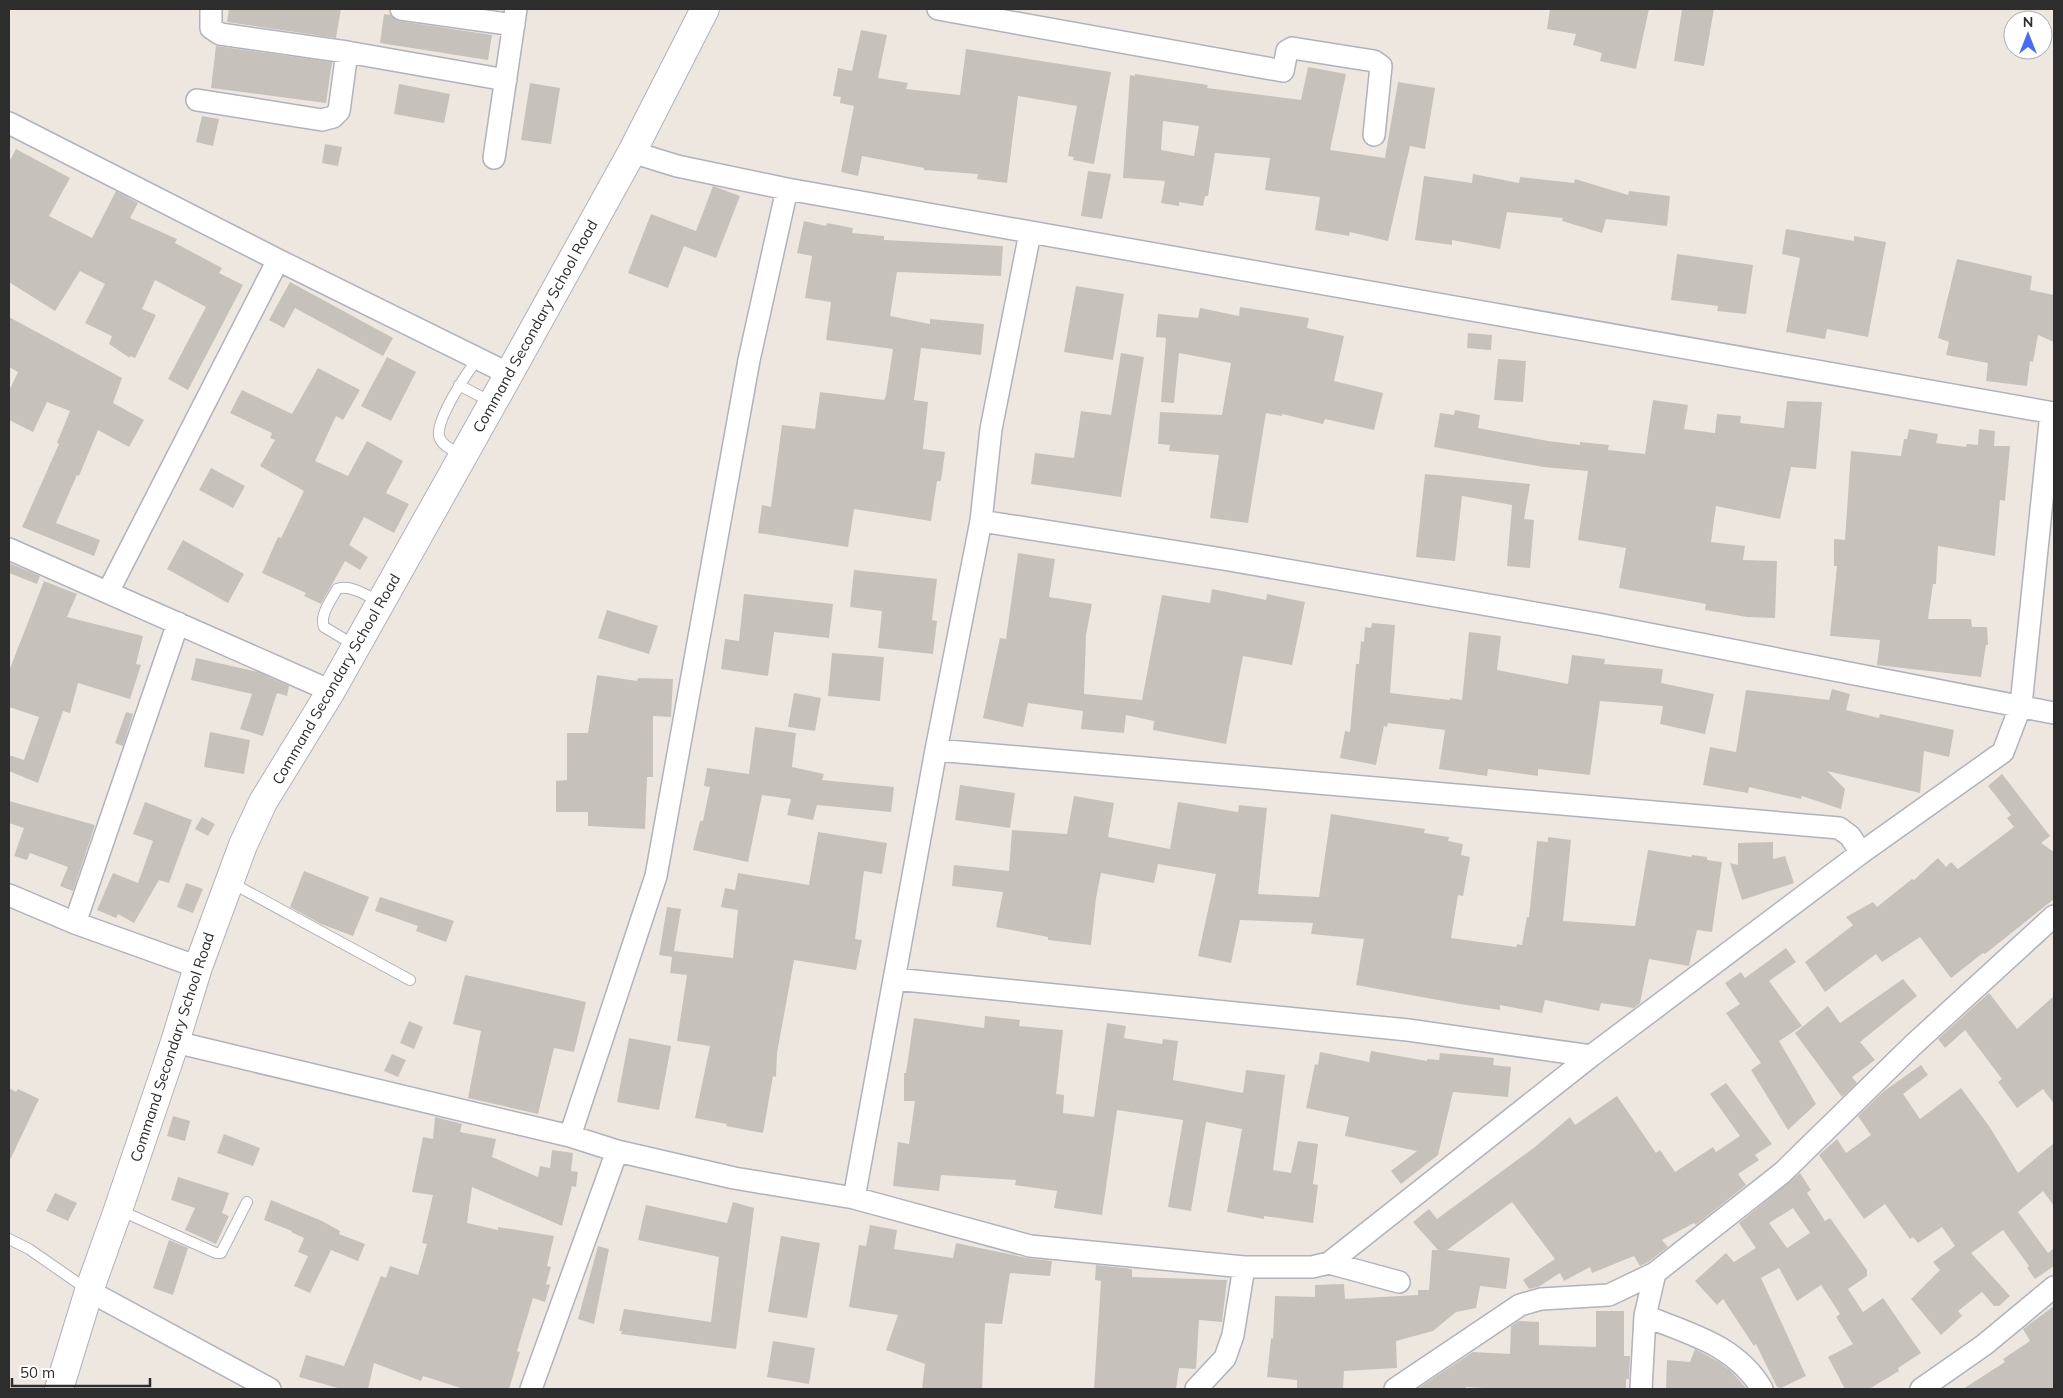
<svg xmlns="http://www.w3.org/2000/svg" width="2063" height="1398" viewBox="0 0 2063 1398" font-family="Mulish,sans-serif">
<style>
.building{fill:#c6c2bb;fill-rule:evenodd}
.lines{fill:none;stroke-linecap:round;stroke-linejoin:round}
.service-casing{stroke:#b0b2bc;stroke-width:12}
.minor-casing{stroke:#b0b2bc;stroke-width:24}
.secondary-casing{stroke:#b0b2bc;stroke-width:30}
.service{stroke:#fff;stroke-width:10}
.minor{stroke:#fff;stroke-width:21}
.secondary{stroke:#fff;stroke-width:28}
.labels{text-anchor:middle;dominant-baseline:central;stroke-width:5;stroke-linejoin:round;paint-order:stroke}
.street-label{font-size:15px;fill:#2d2d2d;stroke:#fff}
</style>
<rect width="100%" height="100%" fill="#ede7e0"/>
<path class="building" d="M229,9H341L336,38L227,22Z
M1550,9H1649L1636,69L1600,61L1602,53L1573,45L1576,34L1547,29Z
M1682,9H1714L1704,66L1674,61Z
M384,14L391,15L399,21L492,35L488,60L380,43Z
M861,30L887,35L878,78L908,83L906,89L960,95L966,49L1111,72L1094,164L1073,160L1074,157L1068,156L1077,106L1018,96L1007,183L977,179L978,174L924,170V168L862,156L858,176L841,172L854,106L840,103L841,97L833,96L838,68L852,71Z
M216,46L332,62L326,103L211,88Z
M1308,67L1346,74L1330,150L1385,158L1398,82L1435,88L1425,149L1410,146L1388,241L1350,232L1349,236L1315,230L1320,197L1265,190L1270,158L1215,153L1208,196H1205L1203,206L1179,202V206L1161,203L1165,181L1123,178L1130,75L1135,76V74L1208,85L1207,88L1301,100ZM1163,121L1199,126L1194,156L1161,150Z
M530,83L560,88L551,144L521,140Z
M399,84L450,94L444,123L394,114Z
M202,116L219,119L213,146L196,142Z
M325,144L342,147L338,166L322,163Z
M16,149L70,178L49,216L92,238L116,191L138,203L130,218L177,239L175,243L222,268L219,273L243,285L188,390L168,379L206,307L155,280L142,309L156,315L135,358L130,356V358L109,344L112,336L85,323L105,284L80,271L55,311L9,282V162Z
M1088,171L1111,174L1102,219L1081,216Z
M1473,174L1519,183L1520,177L1574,183L1575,179L1628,195L1629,191L1670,196L1667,226L1606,219L1602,233L1562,221L1563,218L1507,212L1500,249L1452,240V245L1415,240L1424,176L1472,183Z
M713,186L740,196L716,258L684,246L668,288L628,273L651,214L696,231Z
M804,221L826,226L827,223L853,228L852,233L884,236V240L1003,246L1001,276L897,272L890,316L930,324V319L984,324L981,355L921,348L914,400L928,402L923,449L945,452L941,481H937L931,521L854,509L848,547L758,533L762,505L771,507L782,425L815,429L820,392L884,400L886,395L893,349L826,340L831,302L805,298L812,256L797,253Z
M1786,229L1854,241V236L1886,242L1868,337L1827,329L1825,339L1786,332L1800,258L1782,254Z
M1677,254L1753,265L1746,314L1717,311L1718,306L1671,300Z
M1957,259L2032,276L2030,290L2054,295V342L2038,335L2033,362L2030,361L2027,386L1986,381L1988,363L1946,355L1949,342L1938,338Z
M290,282L393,338L383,356L295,308L284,328L269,320Z
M1076,286L1124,294L1113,360L1064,352Z
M1240,307L1309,318L1307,328L1344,336L1334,381L1383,393L1374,430L1325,419L1323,424L1282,414V416L1266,413L1248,523L1210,518L1219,455L1169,451L1170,445L1158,444L1160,412L1222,415L1231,363L1179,353L1174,403L1161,402L1166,338L1156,337L1158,314L1198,318L1200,308L1239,316Z
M9,317L122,378L113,403L144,420L129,447L98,430L79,476L77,475L56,523L100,540L94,556L22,527L59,444L57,443L70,411L47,402L33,432L9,420V391L18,372L9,367Z
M1468,333L1492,335L1491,350L1467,348Z
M1121,353L1144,357L1121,497L1031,484L1035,453L1074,458L1081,411L1111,415Z
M387,357L416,372L391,421L361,406Z
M1498,359L1526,361L1523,402L1494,400Z
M318,368L360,390L343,420L336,416L315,461L348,476L367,441L403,461L386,493L409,504L394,533L364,517L349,545L368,557L360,570L345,561L321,604L304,596L306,593L262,573L278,537L281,538L304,491L260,466L275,440L270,438L272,433L230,413L242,390L292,414Z
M1653,400L1688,405L1684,429L1715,433L1717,414L1741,416L1740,423L1784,428L1787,401L1822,402L1816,469L1791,467L1780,519L1716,506L1711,542L1745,546L1743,560L1777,561L1775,618L1747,617L1705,610L1706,604L1619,588L1626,548L1578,540L1588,471L1543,467L1434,447L1440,413L1454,415L1455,410L1480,415L1478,428L1548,441L1580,445V442L1609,445L1608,450L1645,454Z
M1909,429L1938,434L1936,443L1966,447L1967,444L1978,445L1979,429L1995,431L1994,446H2010L2005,501L2000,500L1995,556L1938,546L1936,584H1933L1928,619H1971L1972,627H1987L1988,645H1986L1981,677L1877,665L1880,640L1830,636L1837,566H1834V539L1845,540L1851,451L1901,456L1904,439H1907Z
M211,468L245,486L233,508L199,490Z
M1425,474L1530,484L1524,519L1534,520L1530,568L1507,566L1512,505L1462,496L1455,561L1416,557Z
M183,540L244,574L228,603L167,569Z
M1018,553L1055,559L1049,597L1092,604L1086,635L1084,694L1142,700L1162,595L1210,603L1212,589L1266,600L1267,594L1305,602L1292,665L1243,656L1226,744L1153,730L1154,721L1126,715L1124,733L1081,729L1083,711L1028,703L1023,727L983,718L1000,638L1006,639Z
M9,563L40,576L37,584L9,573Z
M854,570L937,579L932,620L937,621L933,654L878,648L882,611L850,607Z
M44,581L77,594L67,617L143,636L136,664L141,665L130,699L78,683L70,713L63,711L38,783L9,771V755L24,760L39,717L9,707V671Z
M744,594L833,604L829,638L774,632L768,676L721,669L725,639L739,641Z
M607,610L658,626L649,654L598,638Z
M1372,623L1395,625L1390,693L1450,700V698L1462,700L1469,632L1501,636L1497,670L1568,684L1572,655L1605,659L1604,664L1663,669L1661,683L1714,694L1705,734L1660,724L1663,706L1600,701L1590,775L1538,769V776L1488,769L1487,776L1439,769L1445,730L1388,723L1387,727L1384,726L1376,765L1340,758L1345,731L1350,732L1356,664H1359L1361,641L1364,642L1365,627L1371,628Z
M832,653L884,657L880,701L828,696Z
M196,658L258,672L289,686L287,696L277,693L263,736L240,729L252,694L191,680Z
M597,675L637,681L638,678L673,679L671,717L653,716V777H647L645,829L588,826V812H556V781L567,780V733H588Z
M1832,689L1850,694L1846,710L1879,718L1880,714L1954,730L1949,757L1924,751L1920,793L1827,771L1845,789L1841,809L1802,796L1801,799L1749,787L1748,793L1703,785L1710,747L1736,752L1746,690L1829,700Z
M794,693L821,698L815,731L788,727Z
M126,712L133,714L123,746L115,743Z
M755,727L796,733L792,767L824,774L822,780L894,787L891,812L817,805L813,820L787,815L791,799L762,795L748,862L693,850L700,821H703L710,787L704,786L707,768L749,774Z
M210,732L250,740L244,774L204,767Z
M2002,774L2050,836L2041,843L2054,852V899L1985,954L1983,953L1951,978L1920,937L1882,962L1876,954L1825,992L1805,962L1853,925L1846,917L1873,902L1877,907L1912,879L1914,880L1938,858L1946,867L1951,862L1958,869L2014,827L2007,818L2011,815L1988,786Z
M960,785L1015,793L1010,828L955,820Z
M1074,796L1114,803L1108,837L1170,849L1178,802L1238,812L1239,805L1267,808L1258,894L1319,897L1331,814L1425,829L1424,833L1449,837L1448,841L1463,844L1461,855L1470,857L1463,896L1458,895L1451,938L1516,947L1517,944L1522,945L1527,917H1529L1537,841L1548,842V837L1571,840L1563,921L1635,926L1648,850L1691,857L1692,855L1707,857V860L1722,862L1712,932L1697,930L1689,966L1649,959L1640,1003L1634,1008L1601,1003L1599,1011L1545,1000L1542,1013L1500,1005V1010L1460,1004L1356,985L1364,939L1311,934L1313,923L1240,920L1231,963L1198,956L1216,874L1158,864L1154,883L1101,873L1096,898L1091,945L1048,940V937L996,927L1003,892L952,886L954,865L1009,871L1012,830L1067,834Z
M9,801L95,825L73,891L60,886L68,867L30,853L27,860L14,856L24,828L9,823Z
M145,802L192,820L169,883L159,880L134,923L118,914L116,918L97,910L113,873L138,883L153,841L133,834Z
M202,817L215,824L208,836L195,829Z
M818,832L887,843L882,874L864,871L855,939L862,940L856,970L794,960L777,1053L776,1077L773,1076L763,1133L726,1126L727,1124L695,1118L710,1046L677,1041L687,975L670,973L672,957L659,955L667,907L681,909L674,951L733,958L738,910L721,907L725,888L735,890L738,873L809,885Z
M1773,842V859L1785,856L1794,883L1742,900L1730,863L1738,865V843Z
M304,871L369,897L353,936L321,924L290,907Z
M186,883L203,889L193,913L177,907Z
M380,897L454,921L446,942L416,931L418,926L375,911Z
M1786,948L1796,962L1769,981L1802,1026L1779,1041L1816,1104L1788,1130L1751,1070L1761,1063L1726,1013L1740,1004L1725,983L1741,972L1745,978Z
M465,975L586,1002L574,1052L554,1048L538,1114L468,1098L481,1031L453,1024Z
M1903,979L1917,996L1860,1042L1875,1060L1852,1077L1857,1083L1842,1097L1795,1033L1828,1006L1840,1023Z
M1989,993L2017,1029L2054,996V1104L2043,1089L2017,1108L1998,1082L2002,1079L1965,1030L1945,1048L1938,1039Z
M985,1016L1020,1020L1019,1026L1063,1030L1056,1094L1064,1095L1063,1113L1094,1117L1107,1023L1126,1026L1124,1038L1162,1044L1163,1039L1178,1041L1173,1080L1243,1093L1246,1070L1285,1075L1273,1170L1291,1173L1298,1141L1318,1144L1313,1184L1318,1185L1313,1223L1264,1216V1219L1227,1212L1242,1129L1206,1122L1191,1211L1168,1207L1183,1120L1117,1110L1102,1215L1054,1208L1057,1191L1015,1185L1016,1180L941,1175L939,1191L893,1186L898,1142L909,1144L915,1101H904V1073H906L914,1018L984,1028Z
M409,1021L423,1027L414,1049L400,1043Z
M629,1038L671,1046L659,1110L617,1102Z
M1371,1051L1427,1061V1059L1439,1060L1440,1053L1494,1058L1493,1065L1511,1067L1508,1097L1453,1092L1438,1155L1401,1184L1391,1171L1417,1151L1345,1136L1349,1117L1306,1108L1315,1064L1318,1065L1320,1052L1369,1062Z
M392,1054L406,1060L398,1077L384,1071Z
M1921,1065L1928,1075L1903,1094L1920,1119L1961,1088L1989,1126L2018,1173L2054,1143V1206L2043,1191L2018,1212L2048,1253L2054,1248V1266L2035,1279L2027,1268L2029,1266L2003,1230L1971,1253L2010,1296L1999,1306H1994L1982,1292L1958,1311L1962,1316L1941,1335L1911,1299L1940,1270L1933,1262L1955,1246L1942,1227L1918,1243L1913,1237L1910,1239L1885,1204L1864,1219L1819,1155L1837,1139L1846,1153L1871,1135L1858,1116L1884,1091Z
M1726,1083L1772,1144L1755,1155L1759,1160L1738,1174L1746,1185L1696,1225L1694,1223L1662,1240L1668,1247L1648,1262L1640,1266L1634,1256L1592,1273L1590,1267L1564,1281L1560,1273L1538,1287L1529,1289L1523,1280L1555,1259L1512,1202L1447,1250L1510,1258L1506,1289L1480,1286L1476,1308L1456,1312L1433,1331L1396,1341L1397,1368L1344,1371L1343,1389H1297V1380L1267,1377L1271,1338L1273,1339L1275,1296L1315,1297V1285L1344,1284L1345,1299L1418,1295V1290H1429L1432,1250H1438L1413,1222L1429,1209L1437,1219L1535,1147L1570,1117L1575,1125L1617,1096L1656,1153L1660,1150L1675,1172L1713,1147L1716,1152L1740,1136L1710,1094Z
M9,1088L16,1092L18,1089L39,1099L9,1162Z
M173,1116L190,1121L185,1141L167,1136Z
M435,1117L462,1124L460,1132L496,1139L492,1157L538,1177L540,1166L550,1168L552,1150L573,1153L571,1171L578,1172L576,1187L572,1186L562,1226L472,1187L467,1223L498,1230V1227L554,1236L547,1266L551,1267L546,1284L550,1285L545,1302L533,1298L517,1351L520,1352L509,1389H464L423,1376L421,1381L374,1363L368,1389H341L299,1377L306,1355L344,1366L381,1276L386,1278L390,1266L418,1275L427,1244L422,1243L433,1195L412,1192L423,1137L433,1139Z
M224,1134L260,1148L253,1166L217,1153Z
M1800,1173L1811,1190L1807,1193L1825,1221L1830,1218L1867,1270V1276L1848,1289L1863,1312L1883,1298L1921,1353L1898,1368L1899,1371L1869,1389H1845L1828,1357L1853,1344L1836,1317L1840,1314L1821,1285L1797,1301L1779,1268L1761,1278L1806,1376L1781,1388L1777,1387L1756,1344L1754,1346L1723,1299L1717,1305L1695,1281L1726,1253L1734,1262L1756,1248L1739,1223ZM1793,1208L1810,1233L1787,1248L1769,1223Z
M178,1177L229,1193L222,1213L229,1216L216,1244L185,1230L195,1208L171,1200Z
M55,1193L77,1203L68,1221L46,1211Z
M271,1200L322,1221L340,1231L339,1234L365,1244L358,1261L331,1250L310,1293L294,1286L308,1256L298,1252L304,1238L291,1232L292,1231L264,1220Z
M733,1202L754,1208L736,1349L621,1334L622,1331H619L624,1309L711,1322L719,1257L638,1240L646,1205L727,1223Z
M870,1225L897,1230L894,1249L953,1258L956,1243L1027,1258L1052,1261L1050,1276L1010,1273L1002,1324L985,1323L982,1389H922L925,1364L886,1350L898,1315L849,1307L859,1245L866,1246Z
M781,1236L820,1243L807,1318L768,1312Z
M169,1240L188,1248L173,1295L153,1288Z
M598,1246L609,1249L594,1324L578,1319Z
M1096,1265L1132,1269V1277L1227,1280L1222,1322L1199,1320L1196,1369L1179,1368L1176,1389H1094L1101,1281L1095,1280Z
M2054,1306V1389H1963L2005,1362L2003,1359L2030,1341L2023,1329Z
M1596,1311H1624V1356H1630L1629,1379H1626V1389H1502L1466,1387V1389H1417L1473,1352L1510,1354L1511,1326L1519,1321L1539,1322V1345L1596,1347Z
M773,1341L815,1348L809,1384L767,1377Z
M1695,1349L1719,1362L1731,1371L1747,1389H1674L1666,1388L1667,1360L1690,1362Z"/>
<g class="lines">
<g class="service-casing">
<path id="service" d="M459,385L491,402
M462,455C455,451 441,446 439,436C436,419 467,373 477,359
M356,646L324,627C319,615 332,599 337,589C350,584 368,596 380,602
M230,882L410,980
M119,1210L216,1253H221L247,1202
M9,1239L29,1249L88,1290"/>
</g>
<g class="minor-casing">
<path id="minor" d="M211,9V28L220,34L347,52L506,80
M401,9L514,25
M938,9L1283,71L1287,51L1292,48L1374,61L1381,66L1374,135
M197,100L322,120L333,117L339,111L347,52
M9,123L278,260L509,374
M632,152L677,166L787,189L2054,413
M494,158L516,9
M981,521L1229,560L1598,624L2054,713
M9,549L331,691
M108,592L278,260
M936,750L1839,828L1850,836L1861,853
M9,895L75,923L198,967
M75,923L178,623
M894,979L1408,1030L1591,1056
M175,1042L570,1136L617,1151L734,1178L854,1198L1030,1246L1244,1267H1312L1329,1263L1591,1056L1861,853L2003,752L2021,705L2051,413
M570,1136L656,876L749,360L787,189
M854,1198L936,750L981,521L991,429L1030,233
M1329,1263L1399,1282
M89,1291L270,1389
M1645,1316C1690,1334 1736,1345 1762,1389
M531,1389L617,1151
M1196,1389L1225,1358L1233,1335L1244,1267
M1395,1389L1520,1305L1541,1299L1609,1295L1655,1273L1782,1173L1913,1045L2054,916
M1641,1389L1645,1316L1655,1273
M1921,1389L1984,1345L2054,1287"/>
</g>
<g class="secondary-casing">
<path id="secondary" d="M59,1389L89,1291L118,1210L175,1042L198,967L243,845L263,802L331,691L509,374L632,152L705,9"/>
</g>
<use href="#service" class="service"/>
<use href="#minor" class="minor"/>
<use href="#secondary" class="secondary"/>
</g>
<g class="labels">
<g class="street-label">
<text transform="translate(535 326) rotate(-61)">Command Secondary School Road</text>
<text transform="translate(336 679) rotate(-60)">Command Secondary School Road</text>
<text transform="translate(172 1047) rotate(-72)">Command Secondary School Road</text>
</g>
</g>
<rect width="2063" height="1398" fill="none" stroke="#2d2d2d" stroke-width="20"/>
<g transform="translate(2028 35)"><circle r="24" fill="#ffffff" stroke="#ababab"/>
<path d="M0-4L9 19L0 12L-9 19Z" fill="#466bf4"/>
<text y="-8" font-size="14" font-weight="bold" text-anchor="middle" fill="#2d2d2d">N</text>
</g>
<path d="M12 1378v8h138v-8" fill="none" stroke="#2d2d2d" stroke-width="2.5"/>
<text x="20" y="1378" font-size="15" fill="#2d2d2d" stroke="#ffffff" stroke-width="4" paint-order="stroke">50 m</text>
</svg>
